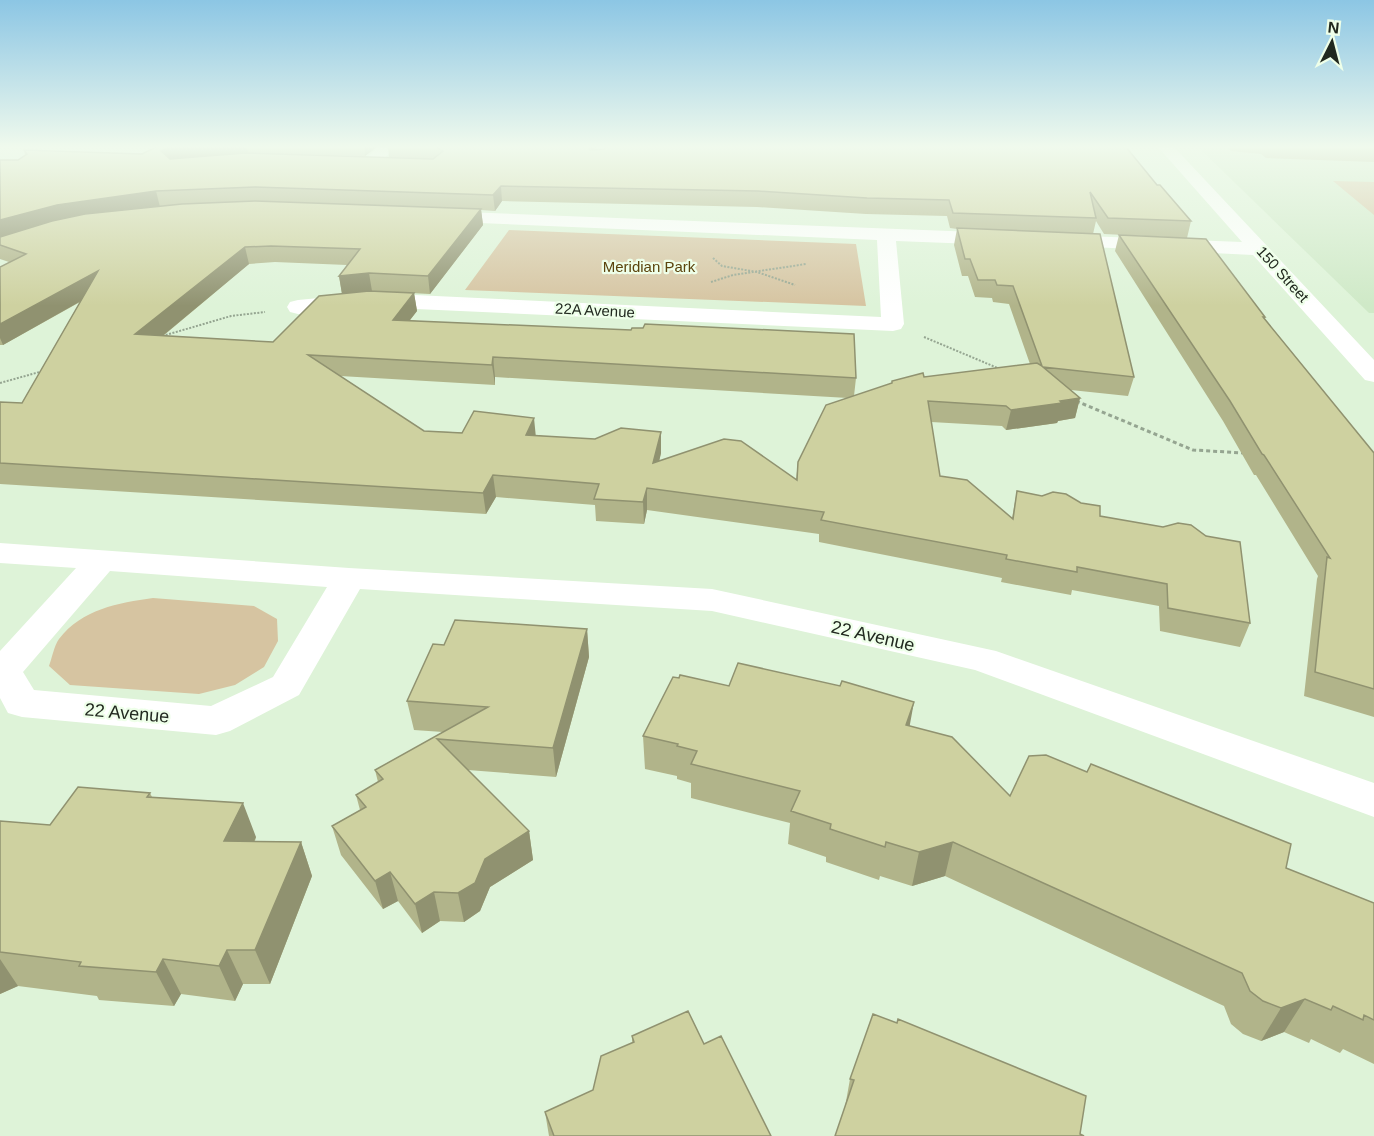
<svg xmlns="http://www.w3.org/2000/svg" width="1374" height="1136" viewBox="0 0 1374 1136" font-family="Helvetica,sans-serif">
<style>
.built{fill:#cfe9c7}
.green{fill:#d6c4a1}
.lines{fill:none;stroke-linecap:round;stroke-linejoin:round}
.path-far1{stroke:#95a591;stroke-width:2;stroke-dasharray:2 1.5;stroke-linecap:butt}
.path{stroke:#95a591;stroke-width:3;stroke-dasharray:4 3;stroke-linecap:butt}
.minor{fill:#fff;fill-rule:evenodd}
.wall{fill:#b1b48a;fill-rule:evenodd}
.shaded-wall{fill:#909270}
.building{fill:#ced1a0;stroke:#909270;stroke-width:1.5}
.labels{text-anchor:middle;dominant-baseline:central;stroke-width:4.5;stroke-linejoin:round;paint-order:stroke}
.far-park-label{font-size:15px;fill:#5b440d;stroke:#eeffe9}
.far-street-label{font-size:15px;fill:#21291f;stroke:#eeffe9}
.street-label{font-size:18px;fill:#21291f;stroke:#eeffe9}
</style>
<rect width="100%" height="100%" fill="#def3d8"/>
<path class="built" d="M1198,147H1374V313H1369Z"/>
<path class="green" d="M1333,181L1374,182V215Z
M509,230L856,244L866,306L465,290Z
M153,598L254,606L277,619L278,641L264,667L235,685L199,694L70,685L49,666C52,658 54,646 59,639C82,609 118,603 153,598Z"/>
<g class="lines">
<path class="path-far1" d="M713,258L722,266L757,272L795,285
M711,282L733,275L806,264
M159,337L231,316L265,312
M924,337L1000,369
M0,383L43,371"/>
<path class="path" d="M1076,401L1193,450L1244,453"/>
<path class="minor" d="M379,147H396L376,166L333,167L325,162L333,157L366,158Z
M1158,147H1174L1374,360V382L1365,380L1253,255L1052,245L1049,241L1052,237L1059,235L1242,242Z
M438,211L1001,233L1008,235L1011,239L1008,243L1001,245L896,241L904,324L901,329L893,331L372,307L298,314L290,312L287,307L290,302L298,300L372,293L881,317L877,240L431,221L429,217L431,213Z
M0,543L349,568L712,589L996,651L1374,783V817L975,670L712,611L360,589L299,695L230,731L216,735L22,717L8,713L0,698V651L76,568L0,563ZM110,571L327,587L273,677L211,706L34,690L23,672Z"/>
</g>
<path class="wall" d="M156,147H377L365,156L248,153L433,159L389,157L388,147H597L594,150L1157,185L1191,221L1187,238L1104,234L1096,221L1093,234L1134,377L1128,396L1071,390L1080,398L1075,418L1058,421L1057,423L1006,430L1002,426L931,422L940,476L1012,518L1017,491L1100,516L1250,623L1240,647L1160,631L1159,606L1072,590L1071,595L1001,582L1002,578L819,542V534L647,510L644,524L596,521L595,505L496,497L486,514L0,484V402L22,403L80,302L3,345H0V267L9,262L0,259V160H18L25,155L24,150L142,154ZM502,201L757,207L866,214L947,216L950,228L957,229L954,245L962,276H968L975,297L992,298L993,302L1009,304L1030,364L924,377L854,396L856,378L410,320L417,311L414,293L273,342L163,336L249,264L275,262L347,265L339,276L342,294L372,291L430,294L483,225L481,210L495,211ZM340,376L495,385V377L848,398L798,462L796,480L659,461L661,453L536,435L424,431Z
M1227,147H1374V162L1266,158L1261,154L1231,151Z
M1119,235L1265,317V319L1374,453V717L1304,696L1317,579L1318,576L1256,475H1254L1223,421L1115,251Z
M587,629L589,657L556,777L468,770L529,831L533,860L490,887L480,911L464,922L440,921L422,933L398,901L383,909L341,855L332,826L360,810L356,795L378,782L375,770L443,732L414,730L407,701L444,645Z
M910,726L1010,796L1286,868L1374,903V1064L1343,1049L1340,1053L1311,1039L1309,1043L1284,1032L1261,1041L1243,1034L1231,1024L1224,1006L945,876L912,886L880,876L879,880L826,862V857L788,844L790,823L691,798V783L677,779V776L645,769L643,736Z
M150,793L152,797L256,837L255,841L301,842L312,876L270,984H243L235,1001L181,994L174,1006L99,1000L97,996L18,986L0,994V821L50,825Z
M632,1036L704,1044L771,1136H549L545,1112L593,1090L632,1043Z
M850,1079L1080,1134L845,1107Z"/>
<path class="shaded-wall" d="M168,147H247L248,153L165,165L161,151Z
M364,147H377L365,156Z
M587,147H597L587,158Z
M501,186L502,201L495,211L493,195Z
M156,191L160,207L0,238V220L57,205Z
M481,209L483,225L430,294L428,276Z
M245,247L249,264L142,353L135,334Z
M98,271L104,288L3,345L0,338V324Z
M369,273L372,291L342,294L339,276Z
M414,293L417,311L396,338L393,320Z
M493,357L495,377V385L492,365Z
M1080,398L1075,418L1058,421L1057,423L1006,430L1011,410Z
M534,418L536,438L526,435Z
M661,432V453L654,484L653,463Z
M493,475L496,497L486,514L483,493Z
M647,488V510L644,524L643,502Z
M587,629L589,657L556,777L553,748Z
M914,702L908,735L906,725Z
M243,803L256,837L238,876L224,841Z
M529,831L533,860L490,887L480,911L464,922L458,893L485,859Z
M301,842L312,876L270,984L255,950Z
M953,842L945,876L912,886L919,852Z
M390,872L398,901L383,909L375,881Z
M434,892L440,921L422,933L415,904Z
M227,950L243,984L235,1001L219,966Z
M0,959L18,986L0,994Z
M163,959L181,994L174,1006L156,972Z
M1305,999L1284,1032L1261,1041L1281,1008Z"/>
<path class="building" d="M156,147H168L161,151L170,159L245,153L433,159L443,151L436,147H588L590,150L604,149L606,147H1126L1157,185H1160L1191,221L1108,218L1090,192L1096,218L953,213L949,200L867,198L758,191L501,186L493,195L255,187L156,191L57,205L0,220V160H18L27,154L24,150L142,154Z
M255,201L481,209L428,276L369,273L339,276L360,249L271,246L245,247L135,334L273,342L319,296L369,291L414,293L393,320L631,330L632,328H643L645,324L854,334L856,378L493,357L492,365L308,355L424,431L462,433L474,411L534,418L526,435L595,439L621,428L661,432L653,463L724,439L741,441L797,480L798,462L826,405L892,383V381L923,373L924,377L1037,363L1042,366L1013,286L997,285L995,280H978L970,259H965L957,228L1100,234L1134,377L1043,367L1080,398L1060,401L1062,403L1011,410L1006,406L928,401L940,476L967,480L1013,519L1017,491L1042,496L1053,492L1066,494L1081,503L1100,506V516L1163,527L1178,523L1191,525L1206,536L1240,542L1250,623L1168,608L1167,584L1077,567V572L1006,559L1007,555L821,520L824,512L647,488L643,502L594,499L599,484L493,475L483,493L0,463V402L22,403L98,271L0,324V267L26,254L0,245V237L52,221L85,214L182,204Z
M1119,235L1206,239L1265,317H1263L1374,453V689L1315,672L1327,557L1330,558L1264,455L1262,454L1230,401Z
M455,620L587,629L553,748L437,739L529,831L485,859L475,883L458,893L434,892L415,904L390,872L375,881L332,826L366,807L356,795L383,779L375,770L488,707L407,701L433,644L444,645Z
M738,663L840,686L842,681L914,702L906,725L952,737L1010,796L1029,756L1046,755L1087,772L1091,764L1291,844L1286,868L1374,903V1020L1364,1015L1363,1020L1333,1006L1331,1010L1305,999L1281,1008L1263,1001L1250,991L1242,973L953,842L919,852L886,842L885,847L830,829L831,824L791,811L800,791L691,764L697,751L677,746L678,744L643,736L673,677L679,678L680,675L729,686Z
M78,787L150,793L147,797L243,803L224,841L301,842L255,950H227L219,966L163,959L156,972L79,966L81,962L0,952V821L50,825Z
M688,1011L704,1044L721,1036L771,1136H554L545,1112L593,1090L601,1056L634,1042L632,1036Z
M873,1014L897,1023L898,1019L1086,1096L1080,1134L1084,1136H835L854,1080L850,1079Z"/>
<linearGradient id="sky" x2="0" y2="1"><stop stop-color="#8cc6e4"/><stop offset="0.48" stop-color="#f0faed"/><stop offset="1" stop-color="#f0faed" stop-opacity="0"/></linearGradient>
<rect width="1374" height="306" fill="url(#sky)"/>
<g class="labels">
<g class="far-park-label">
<text x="649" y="266">Meridian Park</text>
</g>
<g class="far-street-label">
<text transform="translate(1283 274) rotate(48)">150 Street</text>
<text transform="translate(595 310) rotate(3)">22A Avenue</text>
</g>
<g class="street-label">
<text transform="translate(873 636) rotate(13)">22 Avenue</text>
<text transform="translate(127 713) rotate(5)">22 Avenue</text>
</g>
</g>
<g transform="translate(1332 42) rotate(6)" stroke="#eeffe9" stroke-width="4.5" paint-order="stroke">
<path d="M0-4.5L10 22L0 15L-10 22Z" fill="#21291f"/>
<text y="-9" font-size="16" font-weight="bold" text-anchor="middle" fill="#21291f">N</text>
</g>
</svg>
